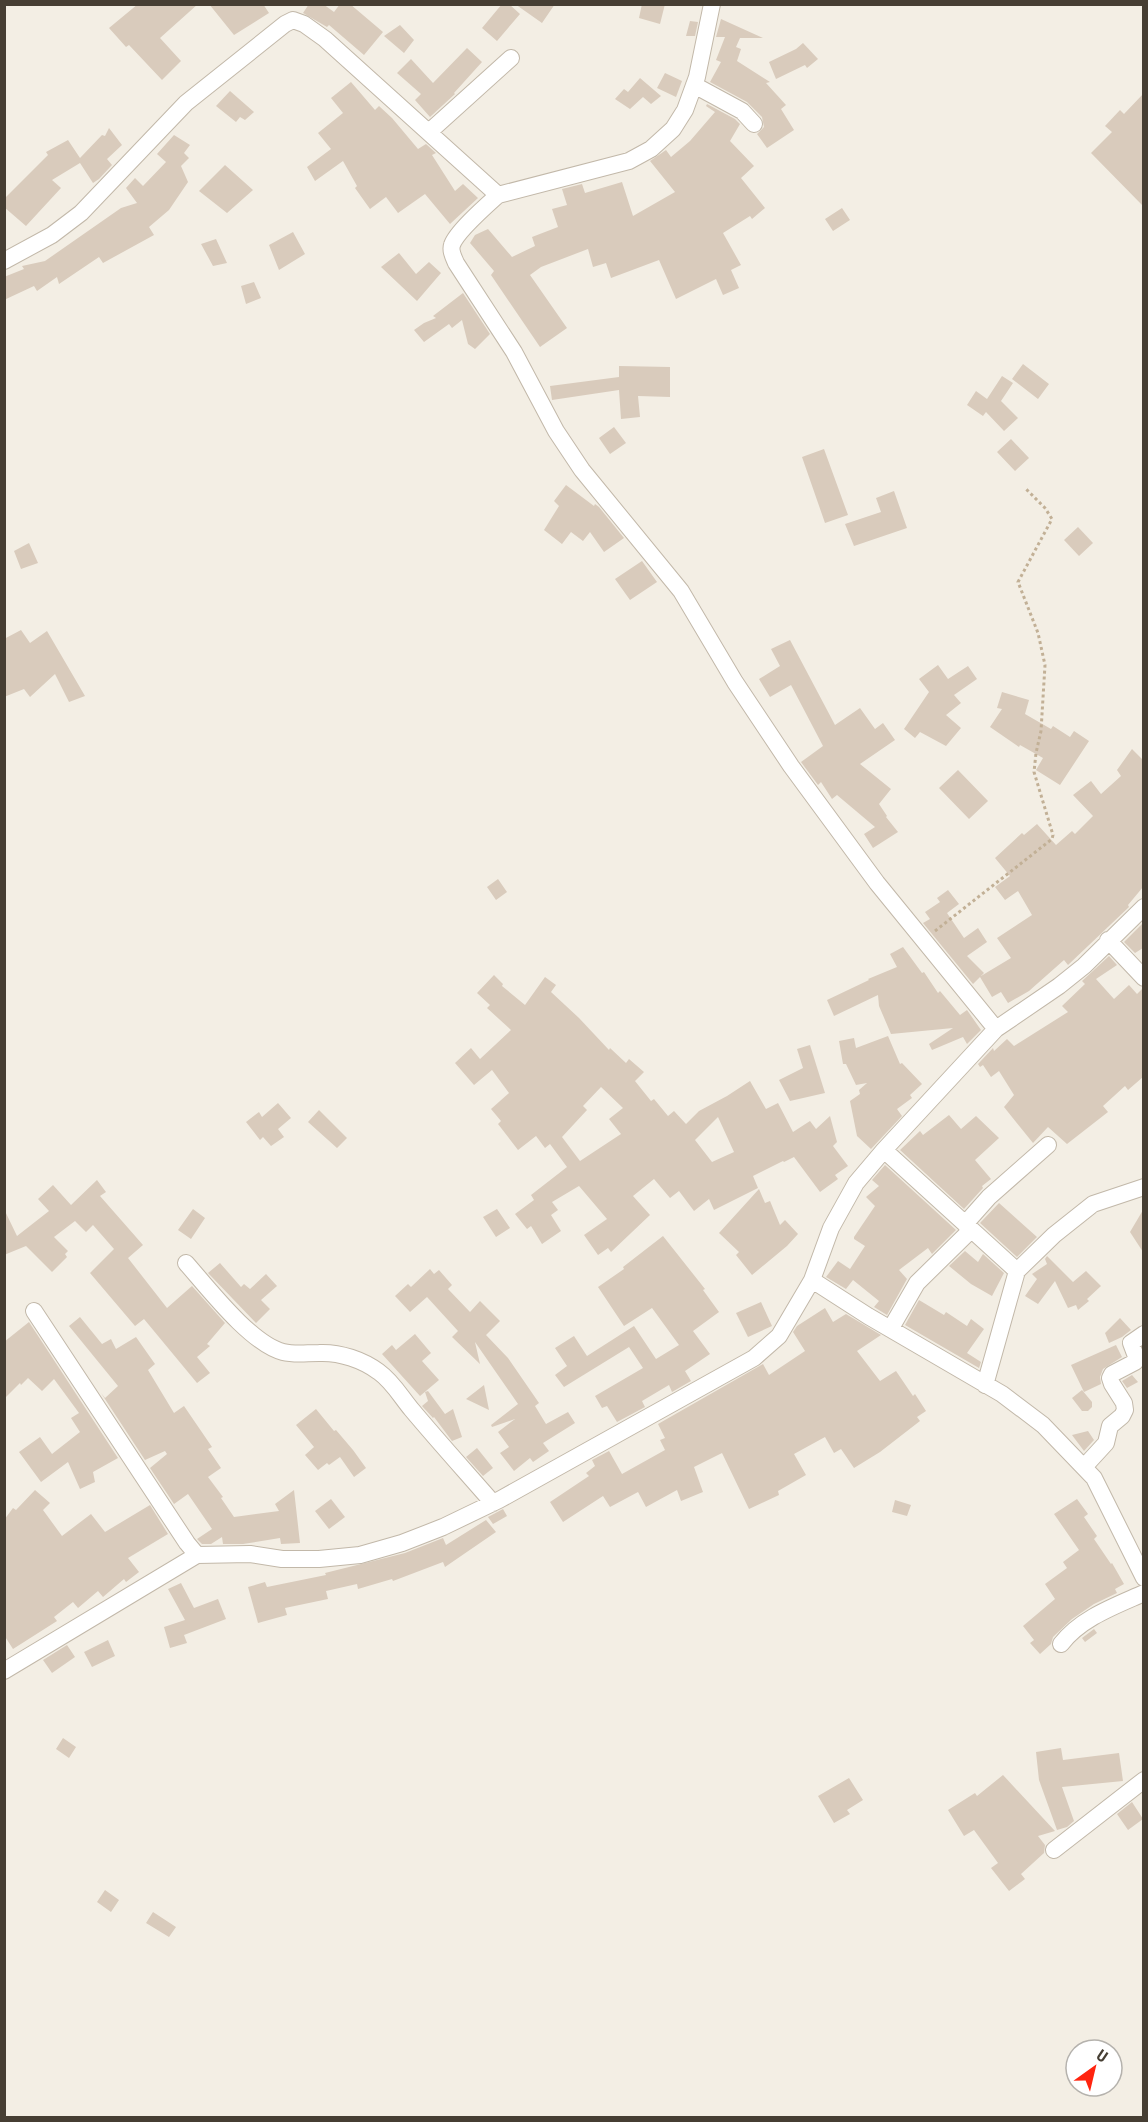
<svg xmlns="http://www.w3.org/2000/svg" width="1148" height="2122" viewBox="0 0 1148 2122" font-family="'Roboto Condensed',sans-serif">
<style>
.building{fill:#d9cbbc;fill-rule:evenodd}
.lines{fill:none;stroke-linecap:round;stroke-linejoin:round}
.minor-casing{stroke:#c2b8a9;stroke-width:18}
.path{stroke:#c2b096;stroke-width:3;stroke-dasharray:3 3;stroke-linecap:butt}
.minor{stroke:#fff;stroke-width:16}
</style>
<rect width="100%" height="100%" fill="#f3eee4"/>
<path class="building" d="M138,4H198L160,38L181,61L162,80L129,45L126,47L109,28Z
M209,4H263L269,13L234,35Z
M309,4H323L334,12L340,4H350L383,32L364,55L329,25L327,27L303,13Z
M502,4H509L520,14L497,41L482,28Z
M515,4H555L542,23Z
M642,4H665L660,24L639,18Z
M721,19L763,38H740L736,47L741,49L737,61L770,82L766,83L786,105L781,109L794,130L767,148L757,134L764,127L762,117L747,102L710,82L721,62L716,60L725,37H716Z
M690,21L698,22L695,36H686Z
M400,25L414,40L404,53L384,36Z
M803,43L818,59L807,68L805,65L776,79L769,62L796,49Z
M467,48L482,62L454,93L455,94L430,117L415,100L421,94L397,73L411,59L433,83Z
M665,73L682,81L676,97L657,88Z
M640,78L661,96L651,104L643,97L630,109L615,99L624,89L628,92Z
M351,82L375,110L379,106L392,118L418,149L426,144L436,153L432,155L455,191L463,184L478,198L450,224L425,194L398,213L386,197L370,209L355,188L357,186L343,161L315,181L307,167L331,149L318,133L343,113L331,98Z
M230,91L254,112L245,120L240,117L236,122L216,106Z
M1143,94V206L1091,153L1112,132L1105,126L1120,110L1124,114Z
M707,104L735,119L740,124L730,141L754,166L741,178L765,208L752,219L750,216L723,233L741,265L731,270L739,288L723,295L716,279L676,299L659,260L611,278L606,263L593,267L588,249L541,267L530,275L567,328L540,347L491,275L494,271L470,243L475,235L488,229L512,257L535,246L532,237L558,227L552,209L567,205L562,189L582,184L585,193L622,182L633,216L675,192L650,161L666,150L671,157L690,141L715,112L706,106Z
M109,128L122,145L107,159L112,165L99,179L93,183L80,163L52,180L61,188L26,226L4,207V199L48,155L46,152L68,140L80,158L102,135L105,136Z
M174,135L190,145L184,153L189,158L181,166L188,182L169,210L149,227L154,235L103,263L99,257L59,284L57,277L37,291L34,286L4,300V277L24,269L22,266L45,261L121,208L137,203L126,188L135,178L143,186L166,162L157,154Z
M225,165L253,190L227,213L199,191Z
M842,208L850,220L833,231L825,219Z
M293,232L305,254L279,270L269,245Z
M216,239L227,263L213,266L201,244Z
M399,253L416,274L429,262L441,273L417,301L381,267Z
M254,282L261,298L246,304L241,286Z
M463,293L490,334L475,349L468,344L462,320L452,328L449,324L424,342L414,330L424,323L436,318L433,316Z
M1023,364L1049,384L1038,399L1012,379Z
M619,366L670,367V397L638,396L640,417L621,419L619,390L552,400L550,386L619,377Z
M1002,376L1013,383L1001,401L1018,418L1004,431L986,412L983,416L967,405L976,391L987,399Z
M614,427L626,443L610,454L599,438Z
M1011,439L1029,458L1015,471L997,452Z
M824,449L848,515L825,523L802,457Z
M566,485L594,506L595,504L599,507L624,538L604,552L590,532L583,541L571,532L562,544L544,530L559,506L554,501Z
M894,491L907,528L854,546L845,524L881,512L876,498Z
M1078,527L1093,543L1079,556L1064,540Z
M29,543L38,563L21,569L14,551Z
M642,561L657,582L630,600L615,579Z
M21,630L30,643L47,631L85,696L69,702L55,674L30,697L24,689L4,697V639Z
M790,640L835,725L860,708L875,729L883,723L895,740L860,764L891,789L879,804L887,816L886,817L898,832L873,848L864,834L875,827L837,795L832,799L821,782L818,785L801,762L823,746L791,685L770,697L759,679L780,666L771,649Z
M938,665L948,679L968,666L977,679L954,695L961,703L946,715L961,728L946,746L920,732L915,738L904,729L929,692L919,679Z
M1002,692L1029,700L1025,714L1051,729L1053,726L1070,737L1074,731L1089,741L1060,785L1036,770L1043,758L1020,745L1019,747L990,727L1002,709L997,708Z
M1132,749L1143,760V887L1128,905L1129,907L1068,965L1064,960L1029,991L1008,1003L1001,992L992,997L980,977L973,984L923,923L930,919L925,912L940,902L937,898L948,890L959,904L947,913L964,938L978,928L987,942L967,956L984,973L981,976L1011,958L997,938L1032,915L1018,891L1005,900L995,887L1010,876L995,858L1022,833L1024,835L1037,824L1056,845L1072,831L1075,834L1093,816L1073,795L1091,781L1101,794L1121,776L1117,770Z
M958,770L988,801L969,819L939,788Z
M498,879L507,892L496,900L487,887Z
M1143,923V948L1135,953L1124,942Z
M903,947L922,973L924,972L938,993L940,991L960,1015L967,1010L981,1030L967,1044L963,1037L932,1050L929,1044L953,1028L891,1034L879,1006L878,995L834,1016L827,1000L869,980L868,979L897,967L890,954Z
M1109,956L1117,965L1096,979L1114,999L1129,985L1137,994L1143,988V1077L1128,1090L1125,1086L1103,1106L1108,1112L1067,1144L1048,1127L1033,1143L1004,1107L1014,1095L999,1071L991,1077L983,1065L980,1067L978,1064L993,1048L994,1051L1007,1039L1014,1046L1068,1012L1062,1006L1085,984L1082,981Z
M494,975L503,984L502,986L525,1005L545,977L556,985L551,992L579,1018L609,1050L610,1048L626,1063L629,1059L644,1072L635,1081L651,1101L654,1099L668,1116L674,1111L686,1124L699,1111L727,1096L750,1081L766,1109L778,1103L793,1132L810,1121L816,1129L830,1116L837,1142L833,1146L848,1166L835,1175L838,1179L820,1192L794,1157L784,1162L783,1161L753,1176L758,1188L714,1210L709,1199L694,1211L679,1191L670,1198L654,1179L633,1196L650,1215L611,1252L608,1248L598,1255L584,1235L607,1219L579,1186L552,1202L558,1210L551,1215L561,1231L542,1244L531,1226L527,1229L515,1214L534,1200L531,1195L567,1167L550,1144L545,1148L536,1136L518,1150L498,1124L501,1121L491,1109L509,1093L492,1070L474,1085L455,1063L471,1048L480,1059L511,1030L487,1008L490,1005L477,993ZM601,1087L623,1108L609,1119L621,1134L580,1161L562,1137L587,1110L583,1106ZM718,1117L734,1152L712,1162L695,1140Z
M888,1036L900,1064L902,1063L922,1084L910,1095L912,1098L897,1109L902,1116L871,1149L857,1136L850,1101L860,1094L859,1090L867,1083L856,1085L846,1064H843L839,1041L854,1038L856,1048Z
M810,1045L825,1093L790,1101L779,1080L803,1068L797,1049Z
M278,1103L291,1118L278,1129L284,1137L271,1146L263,1137L260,1140L246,1122L259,1112L262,1117Z
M319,1110L347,1138L337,1148L308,1122Z
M949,1115L961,1129L976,1116L999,1138L975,1160L991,1179L982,1186L983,1188L964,1209L900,1150L920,1131L923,1135Z
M885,1165L956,1230L932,1254L928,1248L899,1270L907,1279L887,1315L874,1307L879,1301L853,1280L846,1289L826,1277L838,1261L850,1269L865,1246L854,1239V1237L875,1206L866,1197L879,1186L872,1180Z
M97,1180L106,1192L100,1196L143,1245L128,1258L167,1308L192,1286L225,1323L207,1344L210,1346L197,1357L210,1373L197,1383L144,1319L135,1326L90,1273L114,1249L93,1225L86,1232L75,1221L54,1237L68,1251L65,1254L67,1257L52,1272L26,1246L4,1255V1209L17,1236L49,1211L38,1199L53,1185L71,1205Z
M759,1189L765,1203L770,1201L780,1225L785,1220L798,1234L787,1246L752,1275L736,1255L739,1252L719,1233Z
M999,1203L1037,1237L1017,1257L980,1223Z
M193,1209L205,1218L191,1239L178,1230Z
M497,1209L510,1228L496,1237L483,1217Z
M1143,1210V1252L1130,1232Z
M663,1236L705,1289L703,1290L719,1312L693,1331L710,1354L685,1371L691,1381L672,1392L669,1385L642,1401L645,1407L617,1422L607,1406L602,1408L595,1396L643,1368L629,1347L564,1387L555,1375L567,1366L555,1348L574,1336L587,1356L634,1326L656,1359L679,1345L652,1308L624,1326L598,1287L624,1269L623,1267Z
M965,1251L978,1262L983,1254L1004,1273L992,1296L971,1284L949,1266Z
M1047,1256L1073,1282L1086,1271L1101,1286L1087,1299L1089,1301L1078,1310L1076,1305L1068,1308L1055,1281L1038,1304L1025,1296L1037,1279L1032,1274L1047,1264L1045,1259Z
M220,1263L241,1287L244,1284L250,1289L266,1274L277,1286L261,1300L270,1309L256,1323L208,1273Z
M430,1269L434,1274L439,1270L452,1285L448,1289L470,1312L480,1301L500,1321L486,1335L508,1358L539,1403L535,1406L546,1424L568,1412L575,1423L543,1443L549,1451L533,1462L530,1458L514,1471L500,1453L509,1447L498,1432L515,1419L492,1427L491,1425L518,1404L475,1342L480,1364L452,1337L458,1331L427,1297L410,1312L395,1296L408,1284L411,1287Z
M919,1300L944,1315L946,1312L967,1326L971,1319L984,1329L967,1353L981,1362L979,1368L905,1325Z
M761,1302L772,1326L748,1337L736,1313Z
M825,1308L833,1322L846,1314L881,1335L857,1351L880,1381L896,1371L913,1396L915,1394L926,1411L917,1417L920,1421L880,1452L854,1468L841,1449L834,1453L825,1437L794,1454L806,1475L778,1491L779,1495L749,1509L722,1453L694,1467L703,1492L681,1501L677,1490L646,1507L638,1492L610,1507L603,1496L563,1522L550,1502L589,1476L586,1473L595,1466L592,1460L609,1451L622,1474L665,1450L660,1440L665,1438L658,1424L763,1364L769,1375L805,1351L793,1332L797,1326Z
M80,1317L102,1344L111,1339L116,1349L136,1337L155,1364L148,1370L174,1413L184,1406L212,1447L208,1449L221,1468L208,1477L223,1497L221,1498L234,1517L279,1511L275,1504L294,1490L300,1543L281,1544L280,1538L243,1544H223L222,1537L211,1544H202L197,1539L212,1529L188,1494L174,1504L150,1468L167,1454L165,1451L145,1460L101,1393L105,1398L118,1386L69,1326Z
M1120,1318L1131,1330L1122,1337L1109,1343L1105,1333Z
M29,1322L118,1458L93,1472L95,1482L80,1489L68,1462L41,1482L19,1452L40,1437L52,1454L80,1432L71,1418L79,1413L54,1379L42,1391L28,1378L21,1385L20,1383L4,1399V1342Z
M415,1334L431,1353L422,1361L439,1380L420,1396L382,1354L392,1345L396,1350Z
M1116,1345L1122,1357L1103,1369L1100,1377L1101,1384L1084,1392L1071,1365Z
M1132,1375L1138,1382L1127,1388L1122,1381Z
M484,1385L489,1410L466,1399Z
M1082,1390L1092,1402V1407L1088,1411H1082L1072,1398Z
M428,1391L445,1414L453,1409L462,1437L452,1441L434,1417L433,1418L422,1406L428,1401L425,1392Z
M316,1409L334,1431L336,1430L353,1450L366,1468L354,1477L340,1457L329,1465L327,1463L318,1470L305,1455L314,1447L296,1425Z
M1088,1431L1094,1440L1084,1451L1072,1435Z
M477,1448L493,1468L483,1476L466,1457Z
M35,1490L50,1503L43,1510L62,1536L91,1514L105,1532L150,1505L168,1534L128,1558L139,1572L126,1582L124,1579L103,1597L98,1591L78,1608L73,1602L54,1617L57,1621L13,1649L4,1635V1520L13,1508L16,1510Z
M331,1499L345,1517L329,1529L315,1511Z
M1077,1499L1088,1514L1084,1517L1097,1536L1094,1539L1111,1564L1112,1563L1124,1584L1115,1589L1117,1593L1094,1604L1072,1619L1053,1637L1051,1644L1040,1654L1030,1643L1034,1640L1023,1626L1055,1599L1045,1584L1067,1568L1063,1562L1079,1550L1054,1514Z
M895,1500L911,1505L907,1516L892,1512Z
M503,1509L507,1516L493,1524L488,1517Z
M486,1520L496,1532L445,1567L443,1562L393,1581L392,1579L358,1589L357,1584L326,1591L328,1599L285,1608L287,1615L258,1623L248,1587L265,1582L267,1587L326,1575L325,1573L405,1553L443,1538L446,1545Z
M181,1583L194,1608L218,1599L226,1619L184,1635L187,1643L170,1648L164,1627L185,1620L168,1589Z
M1094,1629L1097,1633L1085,1642L1082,1638Z
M108,1640L115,1656L92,1667L84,1652Z
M67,1645L75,1657L52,1673L43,1660Z
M63,1738L76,1747L69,1758L56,1749Z
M1061,1748L1063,1760L1119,1753L1123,1781L1062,1787L1074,1821L1067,1827L1057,1830L1039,1780L1036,1752Z
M1003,1775L1055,1831L1038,1836L1045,1845L1044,1853L1021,1874L1025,1879L1009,1891L991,1868L998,1863L974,1830L964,1836L948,1810L975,1793L977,1796Z
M849,1778L863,1800L847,1810L850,1814L834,1823L818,1796Z
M1132,1802L1143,1819L1128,1830L1117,1814Z
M105,1890L119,1900L111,1912L97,1902Z
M153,1912L176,1927L169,1937L146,1923Z"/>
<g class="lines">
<g class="minor-casing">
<path id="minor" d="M694,85L742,111L754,124
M429,132L511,58
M498,195C487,205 456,232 452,245C450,251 454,258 456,263L514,352L556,431L582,470L681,591L735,682L791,766L877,883L996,1029
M4,261L52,235L81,213L186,103L285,24L293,20L304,24L325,39L498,195L629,161L651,149L673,129L685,110L697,77L712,4
M1108,940L1144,978
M884,1150L1017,1271L985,1385
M965,1224L989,1197L1048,1145
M186,1263C208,1288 251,1344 283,1352C295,1355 306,1353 319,1353C340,1352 363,1360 379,1372C393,1382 401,1397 412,1410C438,1441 466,1472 493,1503
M1017,1271L1054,1235L1093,1204L1144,1187
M812,1280L868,1316L1002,1394L1043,1425L1094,1478L1144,1578
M34,1311L187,1543L197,1555
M891,1328L917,1283L971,1230
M1084,1467L1106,1443L1110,1426L1122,1416L1125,1410L1124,1403L1112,1384L1110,1378L1112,1374L1135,1362L1137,1359L1131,1343L1144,1334
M1061,1644C1081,1618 1115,1606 1144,1593
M4,1671L197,1555L250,1554L282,1559H319L360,1555L402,1543L443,1527L499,1500L754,1358L779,1336L812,1280L831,1228L856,1183L884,1150L996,1029L1059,986L1084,966L1144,907
M1054,1850L1144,1780"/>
</g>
<path class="path" d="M935,931L1052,839L1053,835L1034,772L1036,753L1041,731L1045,665L1038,633L1018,582L1052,519L1045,508L1025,488"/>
<use href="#minor" class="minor"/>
</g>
<rect width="1148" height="2122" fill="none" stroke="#463e33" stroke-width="12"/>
<g transform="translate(1094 2068) rotate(34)"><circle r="28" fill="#ffffff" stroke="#b5b2ad" stroke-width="1.5"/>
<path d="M0-4.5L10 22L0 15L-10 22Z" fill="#ff240f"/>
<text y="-9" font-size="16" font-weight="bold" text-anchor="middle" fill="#463e33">U</text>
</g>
</svg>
